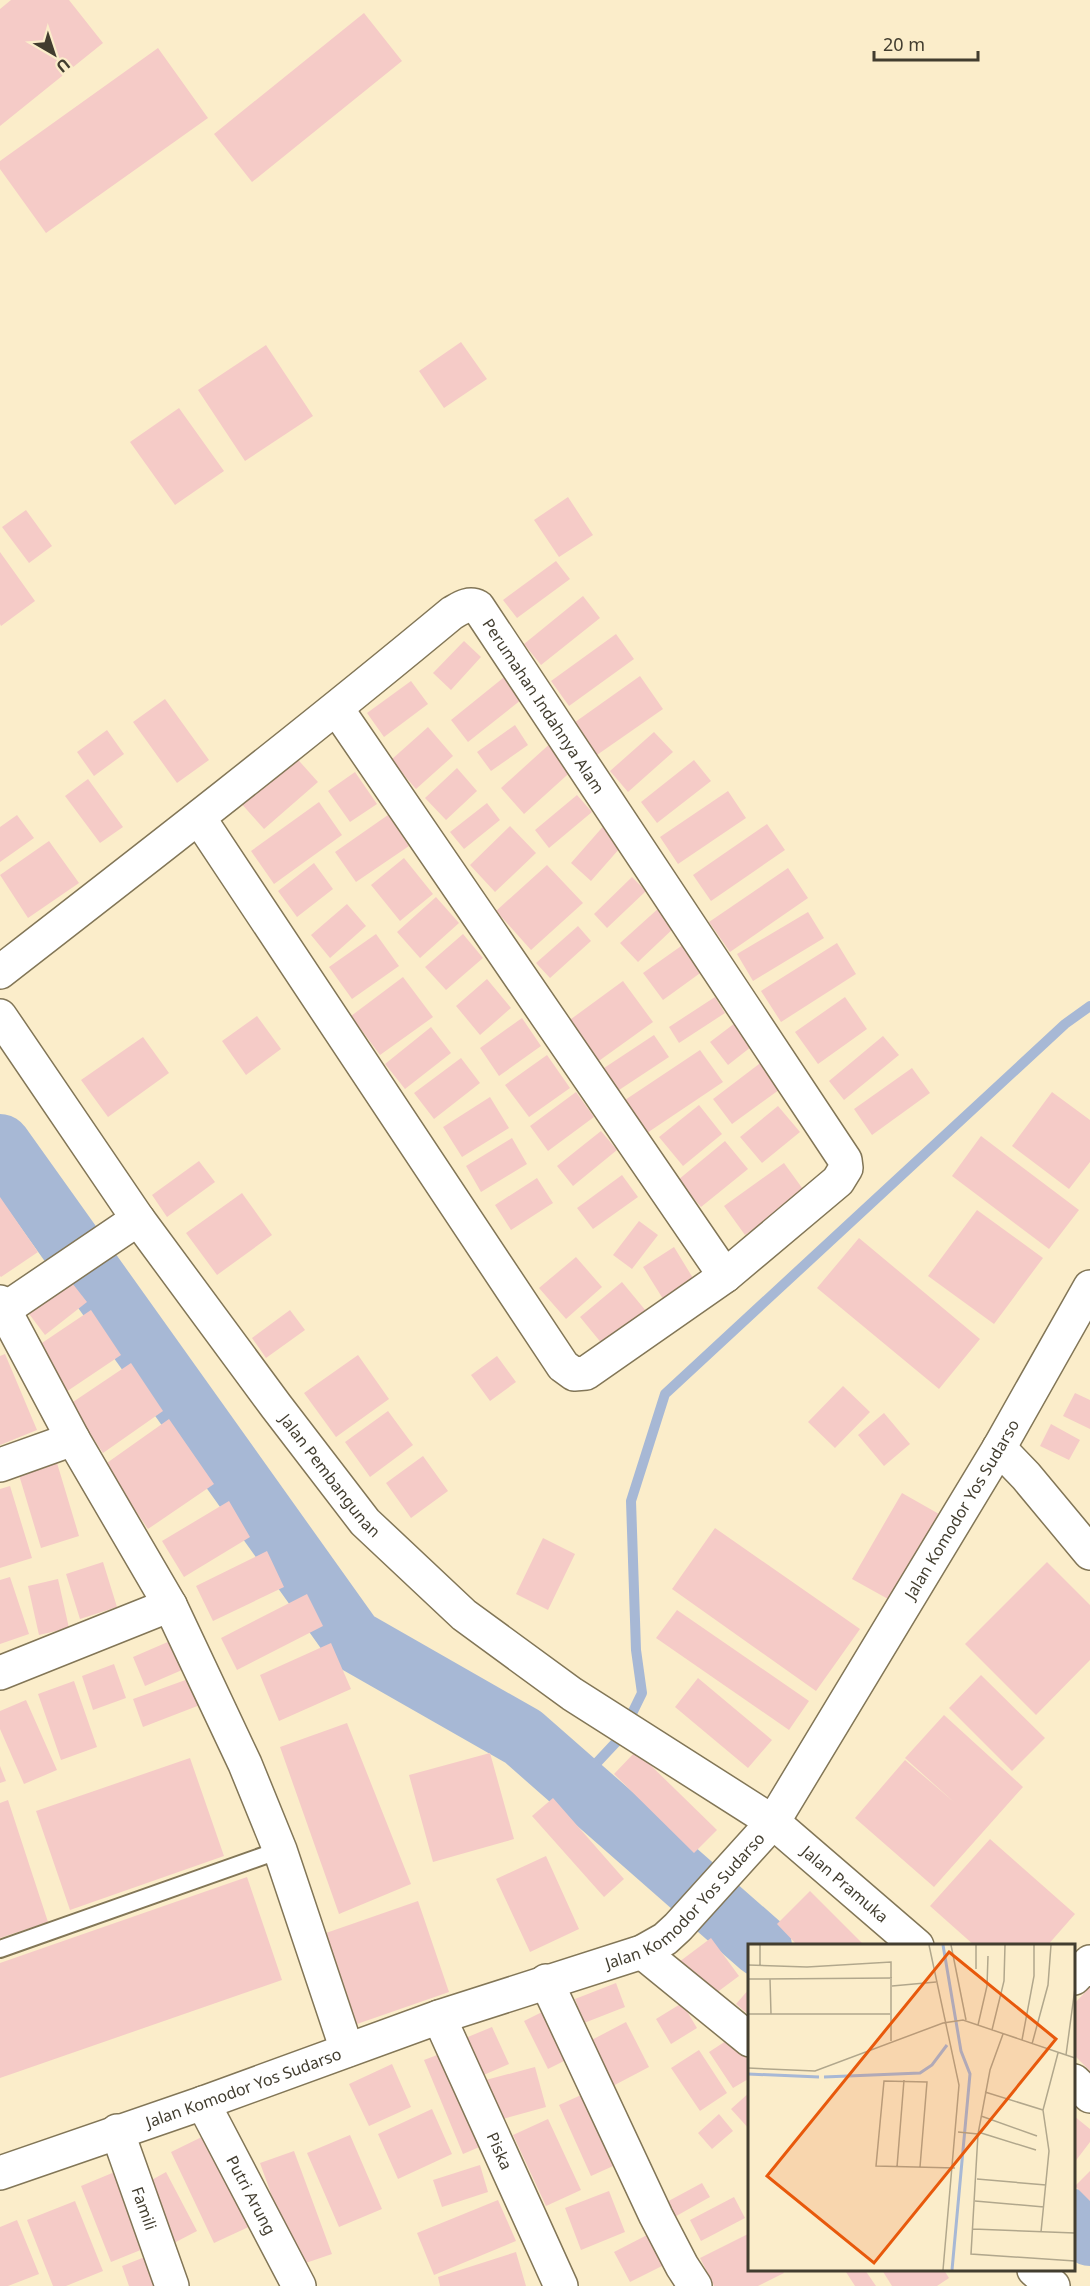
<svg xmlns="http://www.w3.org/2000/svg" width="1090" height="2286" viewBox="0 0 1090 2286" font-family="'Noto Sans',sans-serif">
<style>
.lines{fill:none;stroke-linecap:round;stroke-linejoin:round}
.stream{stroke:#a7b8d5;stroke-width:10}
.river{stroke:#a7b8d5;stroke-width:62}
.building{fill:#f5cbc7}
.service-casing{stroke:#827657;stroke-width:20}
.minor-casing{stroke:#827657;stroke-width:36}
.tertiary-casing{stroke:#827657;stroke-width:36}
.service{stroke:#fff;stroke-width:16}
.minor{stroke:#fff;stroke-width:33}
.tertiary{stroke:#fff;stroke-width:33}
.labels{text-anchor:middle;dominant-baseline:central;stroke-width:4.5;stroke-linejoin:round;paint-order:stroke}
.street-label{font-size:16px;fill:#423d2f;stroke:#fbedca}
.inset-river{fill:none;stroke:#a7b8d5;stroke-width:3}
.inset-road{fill:none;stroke:#b1a78c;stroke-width:1.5}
.view{fill:#e8590c;fill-opacity:0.15;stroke:#e8590c;stroke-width:3}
.inset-edge{fill:none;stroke:#423d2f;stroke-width:3}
</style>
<rect width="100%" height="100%" fill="#fbedca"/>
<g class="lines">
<path class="stream" d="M576,1785L620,1738L642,1693L636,1650L631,1501L665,1394L1065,1024L1090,1006"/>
<path class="river" d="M0,1145L353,1640L523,1737L761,1946
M1074,2220L1090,2235"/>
</g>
<path class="building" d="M11,0H69L103,43L0,126V9Z
M364,13L402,61L252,182L214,134Z
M158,48L208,118L46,233L0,169V161Z
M461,342L487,379L444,408L419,371Z
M266,345L313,416L245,461L198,390Z
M179,408L224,471L175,505L130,442Z
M568,497L593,535L559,557L534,520Z
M26,510L52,546L29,563L2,527Z
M0,552L35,601L1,626L0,624Z
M556,561L570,579L517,618L503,600Z
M583,596L600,618L541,665L524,644Z
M616,634L634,659L569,706L551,681Z
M464,641L481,657L451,690L433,673Z
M508,674L526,696L468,742L451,720Z
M640,676L663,709L594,757L571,725Z
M411,681L428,704L384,737L367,713Z
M165,699L209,760L177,783L133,722Z
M515,725L528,745L491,771L477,752Z
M428,727L453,756L416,789L391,760Z
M107,730L124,754L94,776L77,752Z
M654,732L673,752L628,792L610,771Z
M553,741L576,767L524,814L501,788Z
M292,753L318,782L264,829L239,801Z
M694,760L711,781L657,823L641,802Z
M457,768L477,791L446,820L425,798Z
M355,772L377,804L350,822L328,791Z
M88,779L123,827L100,843L65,796Z
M728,791L746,818L678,864L660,837Z
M577,795L592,812L549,848L535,830Z
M319,802L342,835L274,884L251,851Z
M487,803L500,820L464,849L450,832Z
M17,815L34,838L0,862V827Z
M388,815L409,846L356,882L335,852Z
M607,822L627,840L591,881L571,863Z
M767,824L785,850L711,901L693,875Z
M510,826L536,853L495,892L470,865Z
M49,841L79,883L28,918L0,875Z
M404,858L433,894L400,921L371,885Z
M314,863L333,889L297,917L278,891Z
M547,865L583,903L531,950L496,911Z
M788,868L808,898L730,952L709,922Z
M632,877L646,891L607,928L594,914Z
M436,897L459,923L420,958L397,932Z
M347,904L366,926L330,958L311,935Z
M660,907L677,925L638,962L620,943Z
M808,912L824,938L753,981L737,954Z
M578,926L591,941L550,978L536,963Z
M376,934L399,966L352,999L329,967Z
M463,934L483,958L446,990L425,967Z
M837,943L856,974L781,1022L761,991Z
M684,944L703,971L663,1000L643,973Z
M403,977L433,1017L380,1055L351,1016Z
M487,979L511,1008L480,1035L456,1006Z
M623,981L653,1022L596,1063L567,1022Z
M715,997L725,1013L679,1043L669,1027Z
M845,997L867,1029L818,1064L795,1032Z
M257,1016L281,1049L246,1075L222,1041Z
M522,1018L541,1046L499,1076L480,1048Z
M739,1020L756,1043L728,1065L710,1042Z
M431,1027L451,1053L405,1089L385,1064Z
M654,1035L669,1057L616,1092L601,1070Z
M883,1036L899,1055L844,1100L829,1081Z
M143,1037L169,1073L108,1117L81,1080Z
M700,1050L723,1082L647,1133L625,1100Z
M547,1055L570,1088L529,1117L505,1085Z
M461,1058L480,1083L434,1119L414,1093Z
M767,1058L787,1084L732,1124L713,1099Z
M912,1068L930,1093L872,1135L854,1109Z
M576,1092L594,1117L548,1151L530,1126Z
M1052,1092L1090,1120V1162L1069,1189L1012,1146Z
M490,1097L509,1128L462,1157L443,1127Z
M699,1105L722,1134L683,1166L659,1137Z
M778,1106L800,1132L762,1163L740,1137Z
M601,1131L617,1150L573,1186L557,1166Z
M981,1136L1079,1210L1049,1249L952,1176Z
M512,1138L527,1164L481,1192L466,1166Z
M725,1141L748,1169L701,1207L678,1180Z
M199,1161L215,1182L167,1217L152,1195Z
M784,1163L805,1192L745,1235L724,1206Z
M622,1175L638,1197L593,1229L577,1208Z
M537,1178L553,1203L511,1230L495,1205Z
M242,1193L272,1235L217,1275L186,1233Z
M0,1197L38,1252L1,1277L0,1276Z
M977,1210L1043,1258L994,1324L928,1276Z
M639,1221L658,1235L632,1269L613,1255Z
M859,1238L980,1339L939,1389L817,1288Z
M674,1247L696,1283L665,1302L643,1267Z
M576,1257L602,1287L566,1319L539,1288Z
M65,1274L87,1302L45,1335L23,1306Z
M622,1282L646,1311L603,1345L580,1317Z
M91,1310L121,1355L63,1394L33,1349Z
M290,1310L305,1330L266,1358L252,1338Z
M5,1354L37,1430L0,1445V1356Z
M358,1355L389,1399L336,1437L304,1393Z
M497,1356L516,1382L490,1401L471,1375Z
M131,1363L163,1411L103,1453L70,1404Z
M843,1386L870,1412L835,1448L808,1422Z
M1075,1393L1090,1400V1429L1063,1416Z
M388,1411L413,1445L370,1477L345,1442Z
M884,1413L910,1444L884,1466L858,1435Z
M169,1419L214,1484L148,1529L104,1465Z
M1051,1424L1080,1440L1069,1460L1040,1446Z
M423,1456L448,1491L411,1518L386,1483Z
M57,1463L79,1536L41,1548L19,1475Z
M10,1486L32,1558L0,1568V1489Z
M902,1493L946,1518L897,1604L852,1579Z
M229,1501L250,1537L184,1577L162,1541Z
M715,1528L860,1629L816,1691L672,1589Z
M543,1538L575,1554L548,1610L516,1594Z
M267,1551L284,1587L213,1621L196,1586Z
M103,1562L117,1607L80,1619L66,1574Z
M1047,1562L1090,1605V1660L1036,1715L965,1644Z
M10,1577L29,1634L0,1644V1580Z
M58,1579L69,1628L39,1635L28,1586Z
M307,1594L323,1626L237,1670L221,1638Z
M677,1610L809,1701L789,1730L656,1638Z
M177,1638L189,1667L145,1686L133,1657Z
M331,1643L351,1689L279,1721L260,1675Z
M114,1664L126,1698L93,1710L82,1676Z
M981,1675L1045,1738L1012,1771L949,1708Z
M191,1678L200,1705L143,1727L133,1699Z
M698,1678L772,1740L748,1768L675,1707Z
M74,1681L97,1747L61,1760L38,1694Z
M26,1700L57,1770L24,1784L0,1729V1711Z
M944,1715L1023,1787L934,1887L855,1818L905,1760L955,1803L905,1758Z
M347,1723L411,1884L339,1914L280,1747Z
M636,1751L717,1830L694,1853L614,1774Z
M490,1753L514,1839L433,1862L409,1775Z
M190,1758L224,1856L70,1910L36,1811Z
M0,1766L6,1781L0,1783Z
M553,1798L624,1879L604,1897L532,1816Z
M8,1800L48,1922L0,1938V1803Z
M990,1839L1075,1914L1047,1946H975L930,1906Z
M546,1856L579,1929L530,1952L496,1879Z
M247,1877L282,1980L0,2078V1963Z
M810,1891L865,1946H798L777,1924Z
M418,1901L449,1992L357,2024L326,1933Z
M711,1938L739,1976L704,2002L675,1965Z
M616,1983L625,2007L584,2023L575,1999Z
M1090,1987V2071L1074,2055V2004Z
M750,1988V2016L736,2004Z
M682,2003L697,2028L671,2044L656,2019Z
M548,2009L572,2057L548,2069L524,2021Z
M626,2022L649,2067L609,2088L586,2043Z
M492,2027L509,2064L479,2077L463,2039Z
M732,2037L750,2063V2078L733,2088L709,2052Z
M699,2050L727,2093L700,2111L671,2068Z
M445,2052L484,2145L463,2154L424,2060Z
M392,2064L411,2107L369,2126L349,2084Z
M535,2067L546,2107L492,2122L482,2081Z
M590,2091L622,2162L591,2176L559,2105Z
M750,2092V2130L731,2109Z
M432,2109L452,2154L398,2179L378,2134Z
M719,2114L733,2131L712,2149L698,2133Z
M1074,2116L1090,2129V2142L1074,2163Z
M548,2119L581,2190L546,2206L513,2135Z
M212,2132L255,2224L214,2243L171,2152Z
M350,2135L382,2209L339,2227L307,2153Z
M294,2151L332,2254L297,2266L260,2163Z
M480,2165L488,2192L442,2207L433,2180Z
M117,2171L148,2247L111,2262L81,2186Z
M1090,2171V2201L1075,2186Z
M166,2172L197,2231L172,2244L141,2186Z
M702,2183L710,2197L671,2219L663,2204Z
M609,2191L625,2232L581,2250L565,2208Z
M734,2197L745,2218L701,2241L690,2220Z
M498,2200L516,2241L434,2275L417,2233Z
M75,2201L103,2271L66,2286H53L27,2220Z
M17,2220L39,2274L8,2286H0V2227Z
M750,2233V2270H782L784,2273L758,2286H714L700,2258Z
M649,2234L664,2265L630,2282L614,2252Z
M516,2252L526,2286H440L438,2277Z
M150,2255L160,2286H129L122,2266Z
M851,2270H865L876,2286H855L846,2272Z
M882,2270H944L949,2278L937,2286H892Z"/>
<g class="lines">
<g class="service-casing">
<path id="service" d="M0,1949L280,1850"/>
</g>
<g class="minor-casing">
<g id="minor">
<path d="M337,709L725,1276"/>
<path id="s1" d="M0,972C152,854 304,736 452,613C461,608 469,602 478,607L845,1160L846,1168L838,1181L725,1276L586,1373L574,1374L563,1366L199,818"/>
<path id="s2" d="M0,1016L138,1219L276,1406L365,1522L464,1615L572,1694L773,1822L917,1946"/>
<path d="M0,1302L73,1439L170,1605L245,1764L280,1850L347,2050"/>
<path d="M5,1309L138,1219"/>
<path d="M999,1448L1026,1476L1090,1553"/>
<path d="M0,1465L73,1439"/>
<path d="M0,1673L170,1605"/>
<path d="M642,1952L750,2040"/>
<path d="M1074,1978L1090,1962"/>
<path d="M546,1981L656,2216L682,2266L695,2286"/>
<path id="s3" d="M439,2017L561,2286"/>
<path d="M1074,2081L1090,2096"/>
<path id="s4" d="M203,2103L299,2286"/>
<path id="s5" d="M117,2131L172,2286"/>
<path d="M1034,2270L1053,2286"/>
</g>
</g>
<g class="tertiary-casing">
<g id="tertiary">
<path id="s6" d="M0,2173L203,2103L439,2017L642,1952L665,1939L678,1927L773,1822L999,1448L1090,1287"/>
</g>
</g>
<use href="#service" class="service"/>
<use href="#minor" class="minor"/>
<use href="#tertiary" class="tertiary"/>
</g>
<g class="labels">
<g class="street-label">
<text stroke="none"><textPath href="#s1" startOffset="724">Perumahan Indahnya Alam</textPath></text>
<text stroke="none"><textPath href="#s2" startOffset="566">Jalan Pembangunan</textPath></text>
<text stroke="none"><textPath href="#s6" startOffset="1230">Jalan Komodor Yos Sudarso</textPath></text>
<text stroke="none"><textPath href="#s2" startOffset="1227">Jalan Pramuka</textPath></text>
<text stroke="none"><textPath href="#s6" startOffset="744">Jalan Komodor Yos Sudarso</textPath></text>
<text stroke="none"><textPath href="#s6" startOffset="258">Jalan Komodor Yos Sudarso</textPath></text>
<text stroke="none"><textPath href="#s3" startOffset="147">Piska</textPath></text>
<text stroke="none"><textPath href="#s4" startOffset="104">Putri Arung</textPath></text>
<text stroke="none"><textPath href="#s5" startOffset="82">Famili</textPath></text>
</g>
</g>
<g transform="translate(748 1944)">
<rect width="327" height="327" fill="#fbedca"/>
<path class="inset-river" d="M195,1L213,107L222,130L204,326M0,130L71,133M76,133L172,129L184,121L199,101"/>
<path class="inset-road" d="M12,1V22M181,1L211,141L195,326M203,1L218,76M0,21L59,23L143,18V97M228,25V1M0,35L144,34M22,35L23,70M144,42L188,38M0,70H142M230,81L239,42L240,12M244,86L256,37L257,1M255,90L242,126L230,190L223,310L327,317M274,96L286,32V1M284,100L300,41L303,1M318,111L327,44M0,124L67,127L195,79L215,76L327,114M237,148L295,166M233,172L289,192M210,188L230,190M230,188L288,206M149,223L156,136M172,223L179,138L136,137L128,222L207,224M229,235L298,241M227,257L296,263M225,285L327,289M293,288L301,207L295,166L310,109"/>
<path class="view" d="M201,8L308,95L126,319L19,232Z"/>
<rect width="327" height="327" class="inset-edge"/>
</g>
<g transform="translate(54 54) rotate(141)" stroke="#fbedca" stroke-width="4.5" paint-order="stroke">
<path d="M0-4.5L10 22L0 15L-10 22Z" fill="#423d2f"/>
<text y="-9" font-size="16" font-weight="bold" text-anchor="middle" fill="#423d2f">U</text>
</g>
<path d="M874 51v9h104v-9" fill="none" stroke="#423d2f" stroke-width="3"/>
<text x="883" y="51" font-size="18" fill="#423d2f" stroke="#fbedca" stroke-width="4.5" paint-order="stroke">20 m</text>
</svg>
